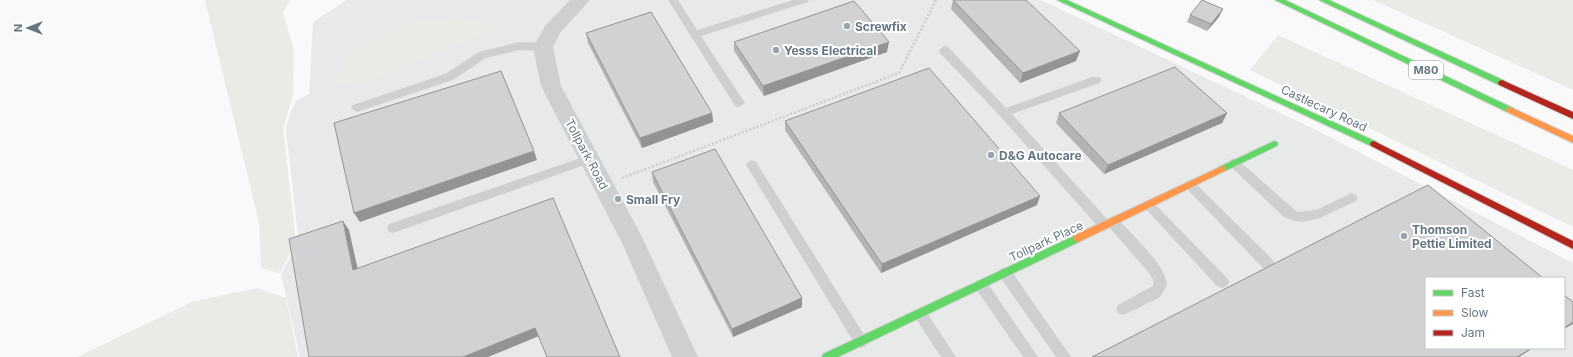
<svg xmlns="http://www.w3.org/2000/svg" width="1573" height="357" viewBox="0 0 1573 357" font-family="Inter,sans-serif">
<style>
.built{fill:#e8e9e9;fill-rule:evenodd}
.green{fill:#e8ebe6}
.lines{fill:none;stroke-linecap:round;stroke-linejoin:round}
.fast-casing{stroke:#d5d6d7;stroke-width:2}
.slow-casing{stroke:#d5d6d7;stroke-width:2}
.jam-casing{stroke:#d5d6d7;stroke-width:2}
.path{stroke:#cbcccd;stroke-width:2.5;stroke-dasharray:2 2;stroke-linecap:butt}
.lane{fill:#cecfd0;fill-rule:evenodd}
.street{fill:#cecfd0;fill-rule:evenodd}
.fast{fill:#63d668;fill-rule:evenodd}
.slow{fill:#ff974d;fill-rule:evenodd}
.jam{fill:#b3261e;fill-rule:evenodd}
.wall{fill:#b3b5b5}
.shaded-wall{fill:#929394}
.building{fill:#d0d2d3;stroke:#929394}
.poi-dot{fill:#99a4ac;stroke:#fff;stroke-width:1.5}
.labels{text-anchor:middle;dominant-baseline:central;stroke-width:4;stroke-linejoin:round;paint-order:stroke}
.shield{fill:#fff;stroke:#939fa8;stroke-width:1}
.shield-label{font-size:11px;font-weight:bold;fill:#657683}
.poi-label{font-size:12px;font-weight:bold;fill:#657683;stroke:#fff;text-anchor:start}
.street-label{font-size:12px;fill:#657683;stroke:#fff}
</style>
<rect width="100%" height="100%" fill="#f9f9f9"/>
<path class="built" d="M347,0H1041L1320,132L1573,263V357H300L281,274L295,248L299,245L286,129L291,111L297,100L309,94L313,22ZM1426,278H1564V348H1426Z"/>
<path class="green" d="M205,0H290L283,13L294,50L293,94L283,129L296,241L280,273L261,268L259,223Z
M1373,0H1573V90Z
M463,17L498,28L372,80L334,86L342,61L361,47L412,21Z
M1278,35L1573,170V227L1250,70Z
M257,288L286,298L298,357H77L192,302Z"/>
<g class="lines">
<g class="fast-casing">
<path id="fast" d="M1057,0H1067L1377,142L1378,144L1377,146H1371Z
M1275,0H1285L1513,108L1514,110L1513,112H1507Z
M1319,0H1329L1505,81L1506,83L1505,85H1499Z
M1274,141L1277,142L1278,144L1277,146L1225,171H1219L1218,169L1219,167Z
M1078,234L1081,235L1083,238L1081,241L838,357H822L823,354Z"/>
</g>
<g class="slow-casing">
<path id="slow" d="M1510,107L1573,136V143L1507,112L1506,110L1507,108Z
M1222,166L1225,167L1226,169L1225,171L1081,241L1078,242L1075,241L1073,238L1075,235Z"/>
</g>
<g class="jam-casing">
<path id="jam" d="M1502,80L1573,112V119L1499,85L1498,83L1499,81Z
M1374,141L1573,241V249L1371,146L1370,144L1371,142Z"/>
</g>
<path class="path" d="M622,178L899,73L936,0"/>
<path class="lane" d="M668,0H678L697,30L793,0H809L808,2L701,36L745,103L739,107L735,106Z
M519,42L543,43L548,47L543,51L519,50L486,58L453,80L357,112L351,108L353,105L445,74L479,52Z
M944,46L948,47L1006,108L1092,77H1100L1101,80L1100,83L1012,114L1108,220L1113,217L1117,218C1131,234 1166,265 1167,285L1160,297L1128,313L1123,315L1118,313L1116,309L1118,305L1153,286V279L1149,273L1110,228L1105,231L1101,230L1000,116L940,53L939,50Z
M589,155L593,156L595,159L593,162L393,233L389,232L387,228L389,224Z
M1234,158L1238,160L1297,212L1316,210L1352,193L1356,195L1358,198L1356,201L1320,218L1303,222L1295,221L1284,217L1230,166L1228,163L1230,160Z
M752,160L756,162L866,338L868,342L866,346L861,348L856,346L748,168L746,165L748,162Z
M1190,180L1194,182L1273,260L1274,264L1273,268L1268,269L1263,268L1186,188L1184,185L1186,182Z
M1149,200L1153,202L1227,278L1229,282L1227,286L1222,288L1217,286L1145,208L1143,205L1145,202Z
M1005,267L1010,269L1071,357H1056L1000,277L998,273L1000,269Z
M981,279L986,281L1038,357H1023L976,289L974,285L976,281Z
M920,308L925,310L956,357H941L913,314L915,310Z"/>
<path class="street" d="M570,0H590L560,33L553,47L561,86L641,235L698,357H672L622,243L541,86L533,47L546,25Z"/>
<use href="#fast" class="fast"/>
<use href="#slow" class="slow"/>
<use href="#jam" class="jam"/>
</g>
<path class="wall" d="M953,0H1026L1076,61L1020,83L951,9Z
M1190,15L1219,17L1207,31L1187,22Z
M586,33L712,113L713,122L642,148L588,43Z
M734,42L887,52L764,96L734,51Z
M1059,113H1227L1222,123L1104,174L1056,123Z
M785,121L1037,205L881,273L785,130Z
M652,172L802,307L733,337L653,182Z"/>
<path class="shaded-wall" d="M1223,9L1219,17L1207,31L1211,24Z
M889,42L887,52L764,96L763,86Z
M1080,51L1076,61L1020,83L1023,73Z
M712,113L713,122L642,148L640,138Z
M1227,113L1222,123L1104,174L1108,165Z
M534,151L537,160L360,222L354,213Z
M1040,196L1037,205L881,273L882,264Z
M343,221L349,230L360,279L353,270Z
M802,298V307L733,337L732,329Z
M1573,322V324L1564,329V328Z
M535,328L539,336L488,357H463Z
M1532,348H1533L1519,357H1517Z"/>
<path class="building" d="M953,0H1026L1080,51L1023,73Z
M1202,0L1223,9L1211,24L1190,15Z
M854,1L889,42L763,86L734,42Z
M651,12L712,113L640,138L586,33Z
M1175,67L1227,113L1108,165L1059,113Z
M929,68L1040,196L882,264L785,121Z
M501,71L534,151L354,213L334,123Z
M715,149L802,298L732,329L652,172Z
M1428,185L1543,278H1426V348H1532L1517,357H1092Z
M553,198L620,357H546H547L535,328L463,357H309L289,239L343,221L353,270Z
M1564,295L1573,302V322L1564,328Z"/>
<g class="poi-dot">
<circle cx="847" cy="26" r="4"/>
<circle cx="776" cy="50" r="4"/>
<circle cx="991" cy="155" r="4"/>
<circle cx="618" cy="199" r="4"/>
<circle cx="1404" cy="236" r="4"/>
</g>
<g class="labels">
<rect class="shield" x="1409" y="61" width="34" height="18" rx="3"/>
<g class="shield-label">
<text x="1426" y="70">M80</text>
</g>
<g class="poi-label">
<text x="855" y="26">Screwfix</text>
<text x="784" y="50">Yesss Electrical</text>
<text x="999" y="155">D&amp;G Autocare</text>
<text x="626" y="199">Small Fry</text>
<text x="1412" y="229">Thomson<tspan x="1412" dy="14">Pettie Limited</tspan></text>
</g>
<g class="street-label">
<text transform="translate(1324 108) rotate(25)">Castlecary Road</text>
<text transform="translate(587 154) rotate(62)">Tollpark Road</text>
<text transform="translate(1046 241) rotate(-25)">Tollpark Place</text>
</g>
</g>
<rect x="1425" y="277" width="140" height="72" fill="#ffffff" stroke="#c1c8cd"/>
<rect x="1433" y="290" width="20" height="6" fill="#63d668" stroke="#c1c8cd"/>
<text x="1461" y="297" font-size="12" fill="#657683">Fast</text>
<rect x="1433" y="310" width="20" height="6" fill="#ff974d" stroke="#c1c8cd"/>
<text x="1461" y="317" font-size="12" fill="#657683">Slow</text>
<rect x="1433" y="330" width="20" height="6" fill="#b3261e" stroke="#c1c8cd"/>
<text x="1461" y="337" font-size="12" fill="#657683">Jam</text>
<g transform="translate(28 28) rotate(270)" stroke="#ffffff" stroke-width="3" paint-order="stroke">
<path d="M0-3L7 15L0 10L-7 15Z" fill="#657683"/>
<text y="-6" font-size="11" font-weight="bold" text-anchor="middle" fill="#657683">N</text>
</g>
</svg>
